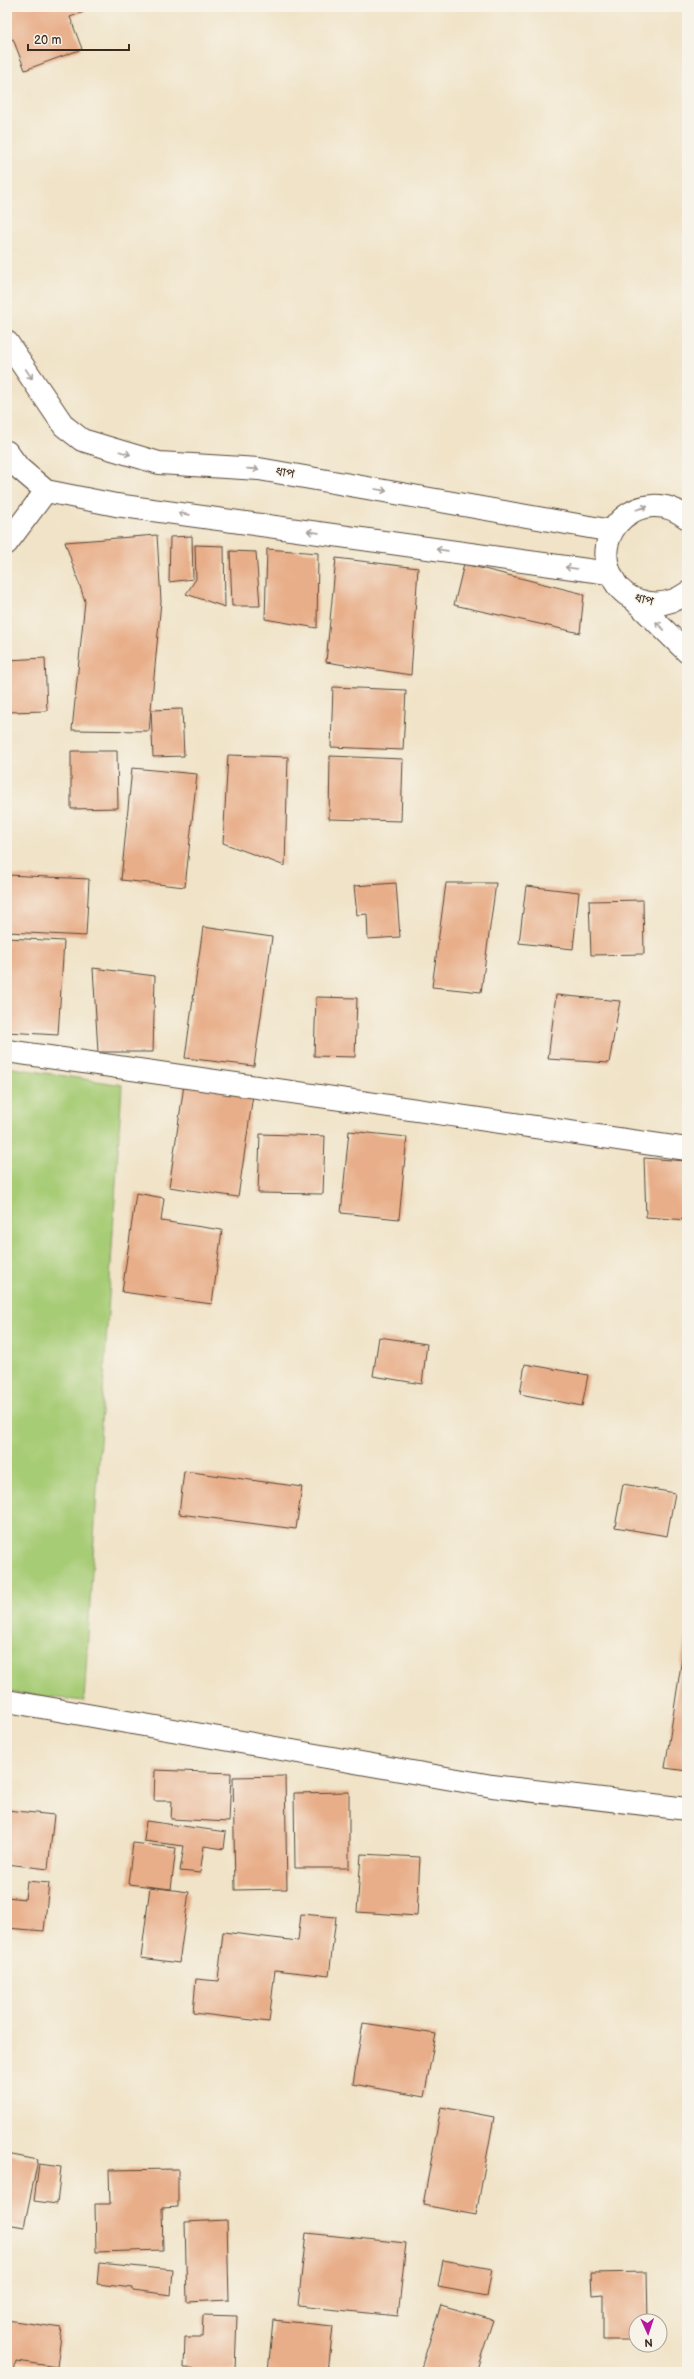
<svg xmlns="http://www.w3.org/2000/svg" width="694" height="2379" viewBox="0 0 694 2379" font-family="'Balsamiq Sans','Noto Sans Bengali',sans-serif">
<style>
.green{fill:#a7cc76;stroke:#717b4a}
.building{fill:#e8ae89}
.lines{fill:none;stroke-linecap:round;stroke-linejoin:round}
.minor-casing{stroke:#564637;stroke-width:24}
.major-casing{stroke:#564637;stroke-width:24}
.highway-casing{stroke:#564637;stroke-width:24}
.minor{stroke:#fff;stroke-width:22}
.major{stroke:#fff;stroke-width:22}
.highway{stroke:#fff;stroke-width:22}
.oneway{stroke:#a79f9a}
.labels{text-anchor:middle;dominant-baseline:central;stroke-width:3;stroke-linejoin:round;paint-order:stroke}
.street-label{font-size:12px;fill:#3b2a1e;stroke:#f7f3e8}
</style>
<rect width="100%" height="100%" fill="#f7f3e8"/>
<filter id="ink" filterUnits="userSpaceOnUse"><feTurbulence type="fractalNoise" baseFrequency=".025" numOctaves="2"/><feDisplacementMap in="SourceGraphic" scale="8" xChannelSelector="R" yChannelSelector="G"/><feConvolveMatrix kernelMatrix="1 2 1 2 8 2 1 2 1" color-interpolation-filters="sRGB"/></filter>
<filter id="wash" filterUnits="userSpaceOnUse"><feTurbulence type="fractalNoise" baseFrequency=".012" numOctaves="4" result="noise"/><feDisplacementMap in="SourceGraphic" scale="16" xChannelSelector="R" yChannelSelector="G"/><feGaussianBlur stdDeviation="0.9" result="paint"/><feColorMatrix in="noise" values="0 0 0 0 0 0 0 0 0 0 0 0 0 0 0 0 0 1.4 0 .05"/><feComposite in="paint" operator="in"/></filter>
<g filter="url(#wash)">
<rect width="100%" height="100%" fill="#f0e3c7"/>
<path class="green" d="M7,1067L122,1085L84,1701L7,1692Z"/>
<g id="blocks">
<path class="building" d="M7,7H82L84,12L70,17L82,49L25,70L13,39L7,41Z
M157,535L161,601L149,731L72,730L85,601L65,542Z
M192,536L193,579L169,582L170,537Z
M195,545L224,546L225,607L186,594L196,579Z
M267,549L318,553L317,628L265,619Z
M230,551L256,552L260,606H232Z
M336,558L418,568L411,675L326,662Z
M464,564L584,594L580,633L454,605Z
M45,658L47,711L7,712L8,660Z
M333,687L406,690L403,750L331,747Z
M182,709L184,756L153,757L151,710Z
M71,751H117L118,808L71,809Z
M228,755L288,757L285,866L223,843Z
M330,756L403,759L401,821L329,819Z
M132,768L197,774L185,887L121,880Z
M7,875L89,879L86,936L7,932Z
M396,883L400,937L368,939L367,914L357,915L354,886Z
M446,883H496L481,992L432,987Z
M526,886L579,892L573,949L519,943Z
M643,900L644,954L591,955L589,901Z
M203,927L272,937L254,1066L185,1058Z
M7,938L64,941L58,1035L7,1032Z
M93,968L155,976L153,1052H98Z
M556,995L620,1001L609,1063L548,1059Z
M316,997L357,998L355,1057L314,1056Z
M184,1085L253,1095L238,1197L169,1187Z
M349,1131L407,1137L399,1219L341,1213Z
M260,1134L325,1136L323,1194L258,1193Z
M644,1158L687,1161V1220L646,1217Z
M136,1193L164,1198L161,1221L222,1230L212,1304L122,1292Z
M379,1337L427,1344L422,1384L373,1376Z
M525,1364L588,1375L582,1406L520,1394Z
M184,1471L302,1487L296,1529L179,1514Z
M623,1484L675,1493L667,1536L615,1527Z
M686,1632H687V1771L665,1768Z
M155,1770L231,1773L229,1822L171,1819L172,1801H154Z
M285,1776L287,1889L235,1890L233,1777Z
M349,1792V1868H295L294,1793Z
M7,1810L54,1815L48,1869L7,1864Z
M146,1821L226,1832L224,1849L204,1846L200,1873L180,1871L184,1846L144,1841Z
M133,1843L176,1848L171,1889L128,1884Z
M361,1854L420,1857L417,1916L357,1912Z
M27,1881L49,1883L44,1931L7,1928V1897L25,1899Z
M150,1887L189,1892L179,1963L141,1958Z
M301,1914L336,1917L329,1976L275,1970L269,2022L193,2013L196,1979L218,1981L223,1932L298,1941Z
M363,2023L436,2034L424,2097L353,2084Z
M441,2107L494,2117L476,2215L423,2205Z
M7,2154L38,2160L24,2227L7,2224Z
M39,2164L61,2167L57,2204L34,2201Z
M178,2169V2207L162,2208L163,2250L96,2252L95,2204H110L109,2170Z
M227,2220L229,2300L187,2302L185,2222Z
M306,2233L406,2243L398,2316L298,2306Z
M443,2260L492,2269L487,2296L438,2287Z
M99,2263L173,2270L171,2295L133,2290V2288L97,2284Z
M647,2272L648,2321H636V2340H603V2294L592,2295L591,2273Z
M441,2305L493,2320L476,2372H433L421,2368Z
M203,2315L237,2316L235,2370L184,2368L185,2337H202Z
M7,2320L62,2328L57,2367L16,2361L14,2372H7Z
M273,2320L333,2326L328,2372H268Z"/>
</g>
</g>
<g filter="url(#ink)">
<use href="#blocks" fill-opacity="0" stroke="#564637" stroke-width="1"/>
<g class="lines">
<g class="minor-casing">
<path id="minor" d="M7,543L46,491
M7,1051L687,1149
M7,1701L492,1786L687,1809"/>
</g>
<g class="major-casing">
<path id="major" d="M634,600L687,652"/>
</g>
<g class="highway-casing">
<path id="highway" d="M7,342L64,426L82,440L159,463L259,469L612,531
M7,452L19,468L46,491L116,505L609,573
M687,518C643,482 584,533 615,582C620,591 630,599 641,601C657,606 673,603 687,593"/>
</g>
<use href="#minor" class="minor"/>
<use href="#major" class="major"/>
<use href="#highway" class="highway"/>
</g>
<defs><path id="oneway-shaft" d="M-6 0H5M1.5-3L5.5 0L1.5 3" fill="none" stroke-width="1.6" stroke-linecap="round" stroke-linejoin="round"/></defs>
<g class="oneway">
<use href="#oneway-shaft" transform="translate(29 374) rotate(56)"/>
<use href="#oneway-shaft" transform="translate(125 453) rotate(17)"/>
<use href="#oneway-shaft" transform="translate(253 469) rotate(4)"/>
<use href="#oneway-shaft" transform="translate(381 490) rotate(10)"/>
<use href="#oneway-shaft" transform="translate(642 508) rotate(-16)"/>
<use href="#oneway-shaft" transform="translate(184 514) rotate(-172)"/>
<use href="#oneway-shaft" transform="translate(313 532) rotate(-172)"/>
<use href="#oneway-shaft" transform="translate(442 550) rotate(-172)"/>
<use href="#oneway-shaft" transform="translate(571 568) rotate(-172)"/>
<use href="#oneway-shaft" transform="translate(660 626) rotate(-135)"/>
</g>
</g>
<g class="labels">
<g class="street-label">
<text transform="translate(285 473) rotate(10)">ধাপ</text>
<text transform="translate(644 600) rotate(14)">ধাপ</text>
</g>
</g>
<rect width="694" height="2379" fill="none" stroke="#f7f3e8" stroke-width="24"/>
<g transform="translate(648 2333) rotate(177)"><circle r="19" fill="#f7f3e8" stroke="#aca397"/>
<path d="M0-3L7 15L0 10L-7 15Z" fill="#b5179e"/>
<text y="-6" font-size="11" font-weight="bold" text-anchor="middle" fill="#3b2a1e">N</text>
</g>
<path d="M28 44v6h101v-6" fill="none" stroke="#3b2a1e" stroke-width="2"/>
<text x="34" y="44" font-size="12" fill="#3b2a1e" stroke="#f7f3e8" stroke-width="3" paint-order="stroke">20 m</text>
</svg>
